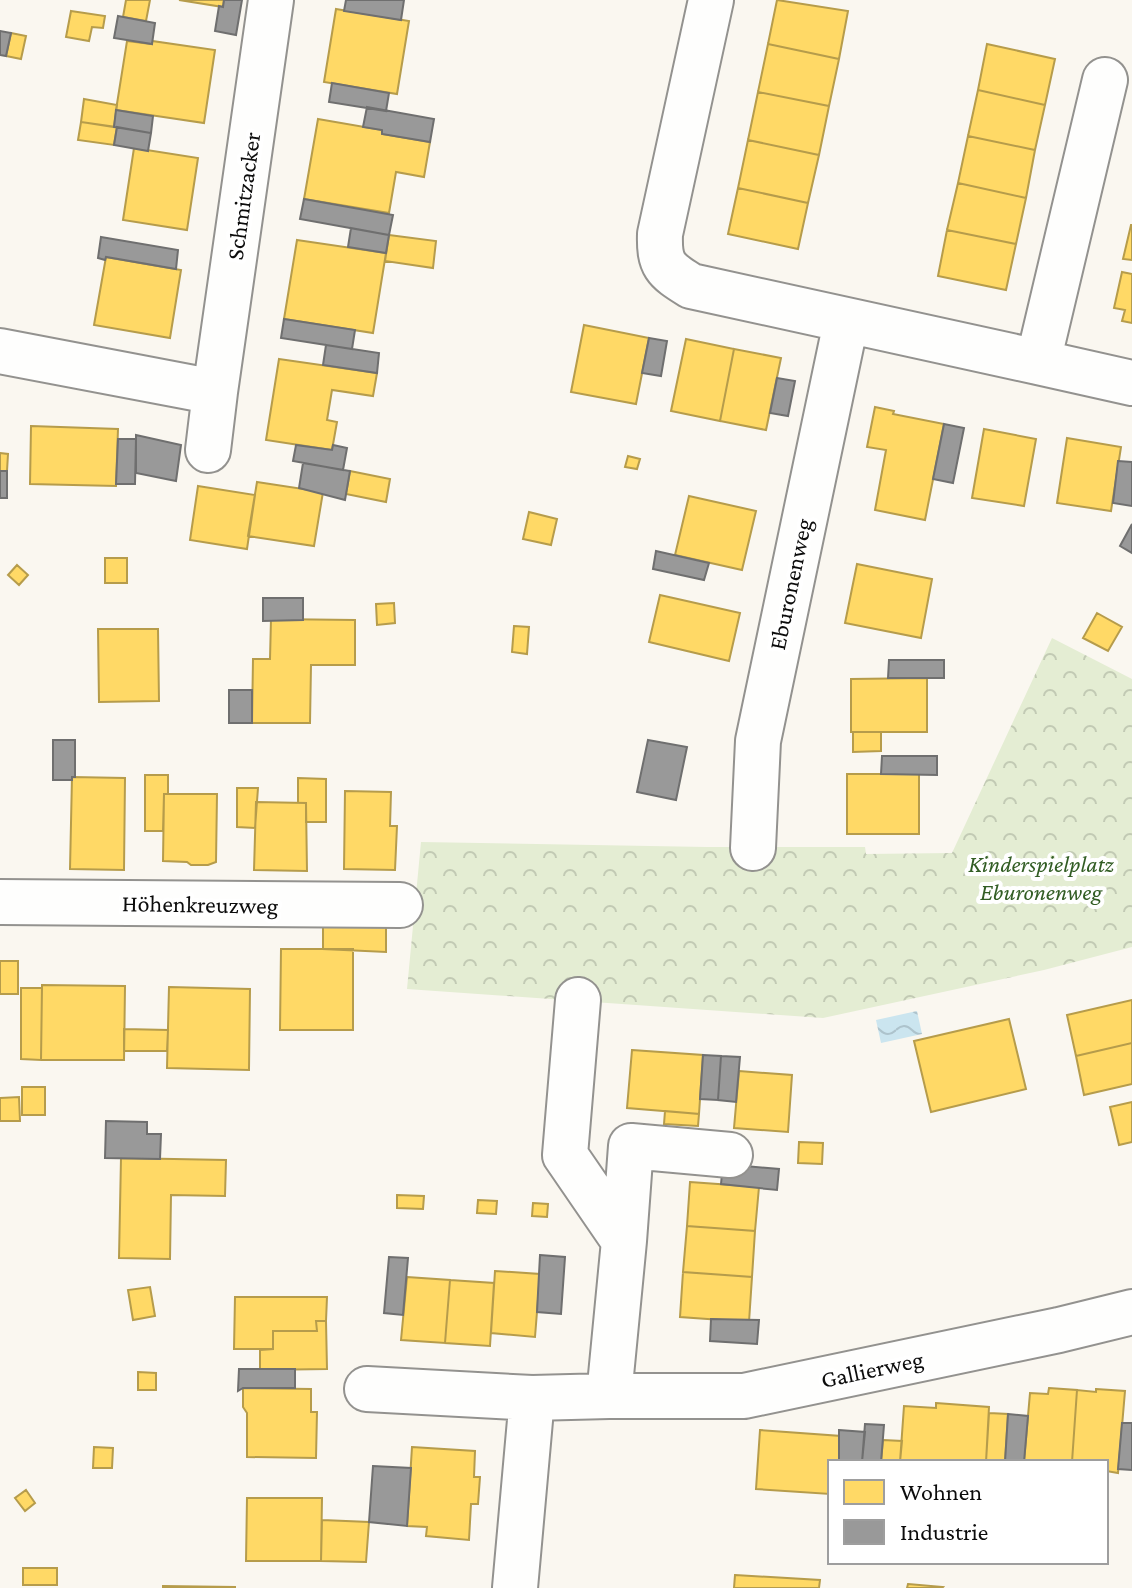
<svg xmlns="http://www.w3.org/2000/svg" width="1132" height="1588" viewBox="0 0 1132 1588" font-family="'Crimson Pro',serif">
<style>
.park{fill:url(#park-crowns)}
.water{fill:url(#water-waves)}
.homes{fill:#ffd966;stroke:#b69c4b;stroke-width:2}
.industry{fill:#999;stroke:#6f6f6f;stroke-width:2}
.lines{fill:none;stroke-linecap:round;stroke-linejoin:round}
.minor-casing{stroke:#93928f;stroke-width:48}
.minor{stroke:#fefefd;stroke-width:44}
.labels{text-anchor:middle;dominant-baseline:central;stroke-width:8;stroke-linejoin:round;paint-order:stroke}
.street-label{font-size:24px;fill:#0c0c0c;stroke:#fff}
.park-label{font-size:24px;font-style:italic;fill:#325d24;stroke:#fff}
</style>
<defs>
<pattern id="park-crowns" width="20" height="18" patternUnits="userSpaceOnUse" patternTransform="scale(2)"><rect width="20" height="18" fill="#e4edd3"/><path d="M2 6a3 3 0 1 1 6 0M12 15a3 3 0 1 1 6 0" fill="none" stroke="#c2cab4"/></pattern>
<pattern id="water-waves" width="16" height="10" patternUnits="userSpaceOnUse" patternTransform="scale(2)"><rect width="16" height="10" fill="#cbe5ef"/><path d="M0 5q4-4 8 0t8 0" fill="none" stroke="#adc3cc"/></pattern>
</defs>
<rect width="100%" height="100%" fill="#faf7f0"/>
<path class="park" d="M1052,638L1132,679V947L1044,970L823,1018L407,989L421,842L707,847H865L866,854L952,853Z"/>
<path class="water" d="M917,1011L922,1034L881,1043L876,1020Z"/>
<path class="homes" d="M126,0H150L146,21L123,17Z
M179,0H224L223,7Z
M777,0L848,11L839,59L768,44Z
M336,9L409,21L397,94L324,82Z
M71,11L105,16L103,28L92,27L89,41L66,37Z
M11,33L26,36L21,59L6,56Z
M127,41L152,44V41L215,50L204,123L116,110Z
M768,44L839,59L829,106L758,92Z
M987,44L1055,59L1045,105L978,90Z
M978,90L1045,105L1035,150L968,136Z
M758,92L829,106L819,155L748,140Z
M84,99L117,105L114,127L81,122Z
M318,119L382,130V134L430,142L424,177L396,172L389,213L304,199Z
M81,122L117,127L114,145L78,140Z
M968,136L1035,150L1026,198L958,183Z
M748,140L819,155L808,203L738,188Z
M134,148L198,158L187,230L123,220Z
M958,183L1026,198L1016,244L947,230Z
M738,188L808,203L798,249L728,234Z
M1131,225H1132V260L1123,259Z
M947,230L1016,244L1006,290L938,276Z
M389,235L436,241L433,268L385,261Z
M297,240L386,253L373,333L284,319Z
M106,257L181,270L170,338L94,325Z
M1122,272L1132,274V323L1122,321L1125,310L1114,308Z
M584,325L649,338L636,404L571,392Z
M686,339L734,349L720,421L671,411Z
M734,349L781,358L766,430L720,421Z
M279,359L377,373L373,396L332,390L327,420L337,422L332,450L266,440Z
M875,407L894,411L893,414L944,424L925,520L875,510L886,450L867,447Z
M31,426L118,429L116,486L30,484Z
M984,429L1036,439L1024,506L972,498Z
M1067,438L1121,447L1111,511L1057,503Z
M0,453L8,454L7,471H0Z
M628,456L640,459L637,469L625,467Z
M350,471L390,479L386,502L346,494Z
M257,482L323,492L314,546L248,536Z
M198,486L255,495L247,549L190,540Z
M689,496L756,511L742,570L675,555Z
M529,512L557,519L551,545L523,539Z
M105,558H127V583H105Z
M857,564L932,579L921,638L845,623Z
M17,565L28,575L19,585L8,575Z
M660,595L740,613L729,661L649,642Z
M394,603L395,623L377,625L376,604Z
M1097,613L1122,627L1108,651L1083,638Z
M271,619L355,620V665H311L310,723H252L253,659H270Z
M514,626L529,627L527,654L512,652Z
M98,629H158L159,701L99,702Z
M927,678V732H851V679Z
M853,732H881V751L853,752Z
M847,774H919V834H847Z
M145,775H168V794H164L163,831H145Z
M72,777L125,778L124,870L70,869Z
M298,778L326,779V822H306V803H298Z
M237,788H258L255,828L237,827Z
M345,791L391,792L390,826H397L395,870L344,869Z
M164,794H217L216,862L208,865H191L187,862L163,861Z
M256,802L306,803L307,871L254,870Z
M323,927H386V952L323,949Z
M281,949H353V1030H280Z
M0,961H18V994H0Z
M42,985L125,986L124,1060H41Z
M169,987L250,989L249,1070L167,1068Z
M21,988H42L41,1060L21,1059Z
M1132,1000V1043L1076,1056L1067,1015Z
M1009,1019L1026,1089L931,1112L914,1041Z
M124,1029L168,1030L167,1051H124Z
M1132,1043V1084L1084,1095L1076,1056Z
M632,1050L703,1055L699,1114L627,1108Z
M739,1071L792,1075L788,1132L734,1128Z
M22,1087H45V1115H22Z
M19,1097L20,1121H0V1098Z
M1132,1102V1142L1119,1145L1110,1107Z
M665,1111L699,1114L698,1126L664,1124Z
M799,1142L823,1143L822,1164L798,1163Z
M121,1158L226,1160L225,1196L171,1195L170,1259L119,1258Z
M690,1182L759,1187L755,1231L687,1226Z
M397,1195L424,1196L423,1209L397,1208Z
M478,1200L497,1201L496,1214L477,1213Z
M533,1203L548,1204L547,1217L532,1216Z
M687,1226L755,1231L752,1277L683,1272Z
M495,1271L540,1274L535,1337L491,1333Z
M683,1272L752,1277L749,1322L680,1317Z
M407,1277L450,1280L445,1343L401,1340Z
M450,1280L494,1283L490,1346L445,1343Z
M150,1287L155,1316L133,1320L128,1290Z
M235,1297H327L326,1321H316L317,1331H273V1349H234Z
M316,1321H326L327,1369L260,1370V1350L273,1349V1331H317Z
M138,1372L156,1373V1390H138Z
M243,1388L311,1389V1412H317L316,1458L247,1457V1413L243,1407Z
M1049,1388L1077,1390L1072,1462H1024L1030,1393L1048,1394Z
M1096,1389L1125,1391L1118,1473L1106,1471V1462H1072L1077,1390L1096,1392Z
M936,1403L989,1407L986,1462H900L904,1406L936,1408Z
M989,1413L1008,1414L1005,1462H986Z
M760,1430L841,1436L839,1462H830V1494L756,1489Z
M883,1440L902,1441L900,1462H881Z
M94,1447L113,1448L112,1468H93Z
M412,1447L475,1451L474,1477H480L478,1504H471L469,1540L426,1536L427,1527L407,1526Z
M26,1490L35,1503L25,1511L15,1498Z
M247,1498H322L321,1561H246Z
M322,1520L369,1522L366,1562L321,1561Z
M23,1568H57V1585H23Z
M735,1575L820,1580L819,1588H734Z
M908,1584L943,1587L942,1588H907Z
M163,1586L235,1587V1588H163Z"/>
<path class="industry" d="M224,0H242L236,35L215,31L219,6L223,7Z
M346,0H404L401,20L344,11Z
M118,16L155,23L152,44L114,38Z
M0,31L11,33L6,56L0,55Z
M332,83L389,93L386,111L329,102Z
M367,107L434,119L430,142L382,134V130L363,127Z
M116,110L153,116L151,133L114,127Z
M117,127L151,133L148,151L114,145Z
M304,199L393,215L389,235L300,219Z
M351,228L389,235L386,253L348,247Z
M101,237L178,250L176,269L106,257L105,260L98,258Z
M284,319L355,330L352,349L281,338Z
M649,338L667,341L661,376L642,373Z
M326,345L379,353L377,373L323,365Z
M777,378L795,381L788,416L770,413Z
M944,424L964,428L953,483L933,479Z
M136,435L181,445L176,481L136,473Z
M118,439H136L135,484H116Z
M296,445L332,450L333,445L347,448L343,470L293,461Z
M1118,461L1132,462V506L1113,503Z
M303,463L350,471L345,500L299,488Z
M0,471H7V498H0Z
M1132,524V553L1120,546Z
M656,551L709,563L704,580L653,569Z
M263,598H303V620L263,621Z
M889,660H944V678H888Z
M229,690H252V723H229Z
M53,740H75V777H72V780H53Z
M648,740L687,747L676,800L637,792Z
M882,756H937V775L881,774Z
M703,1055L721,1056L718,1100L700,1099Z
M721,1056L740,1057L736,1102L718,1100Z
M106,1121L147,1122V1134H161L160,1159L105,1158Z
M723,1164L779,1169L777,1190L721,1184Z
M540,1255L565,1257L561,1314L537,1312Z
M389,1257L408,1258L403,1315L384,1313Z
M711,1319L759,1320L757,1344L710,1341Z
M239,1369H295V1388H243L238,1391Z
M1008,1414L1028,1416L1024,1462H1005Z
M1122,1423H1132V1470L1118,1469Z
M865,1424L884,1425L881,1462H862Z
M839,1430L865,1432L862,1462H839Z
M373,1466L411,1468L407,1526L369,1522Z"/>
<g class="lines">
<g class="minor-casing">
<path id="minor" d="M711,0L660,234C659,265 665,270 691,286L1038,362L1105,80
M0,351L215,392L271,0
M1038,362L1132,383
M208,450L215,392
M753,848L758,741L846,322
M0,902L400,905
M624,1241L631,1146L730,1155
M367,1389L532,1398
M609,1396H744L1059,1330L1132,1312
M515,1588L532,1398L609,1396L624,1241L565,1155L578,1000"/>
</g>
<use href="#minor" class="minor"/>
</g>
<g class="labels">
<g class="street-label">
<text transform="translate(243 196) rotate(-82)">Schmitzacker</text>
<text transform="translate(790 584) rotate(-78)">Eburonenweg</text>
<text transform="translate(200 904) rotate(1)">Höhenkreuzweg</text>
<text transform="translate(872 1369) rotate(-12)">Gallierweg</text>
</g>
<g class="park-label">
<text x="1041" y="863">Kinderspielplatz<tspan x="1041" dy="28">Eburonenweg</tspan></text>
</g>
</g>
<rect x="828" y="1460" width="280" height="104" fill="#ffffff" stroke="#9e9e9e" stroke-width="2"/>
<rect x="844" y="1480" width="40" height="24" fill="#ffd966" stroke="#9e9e9e" stroke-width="2"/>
<text x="900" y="1500" font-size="24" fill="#0c0c0c">Wohnen</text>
<rect x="844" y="1520" width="40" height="24" fill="#999999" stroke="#9e9e9e" stroke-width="2"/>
<text x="900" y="1540" font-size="24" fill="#0c0c0c">Industrie</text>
</svg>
